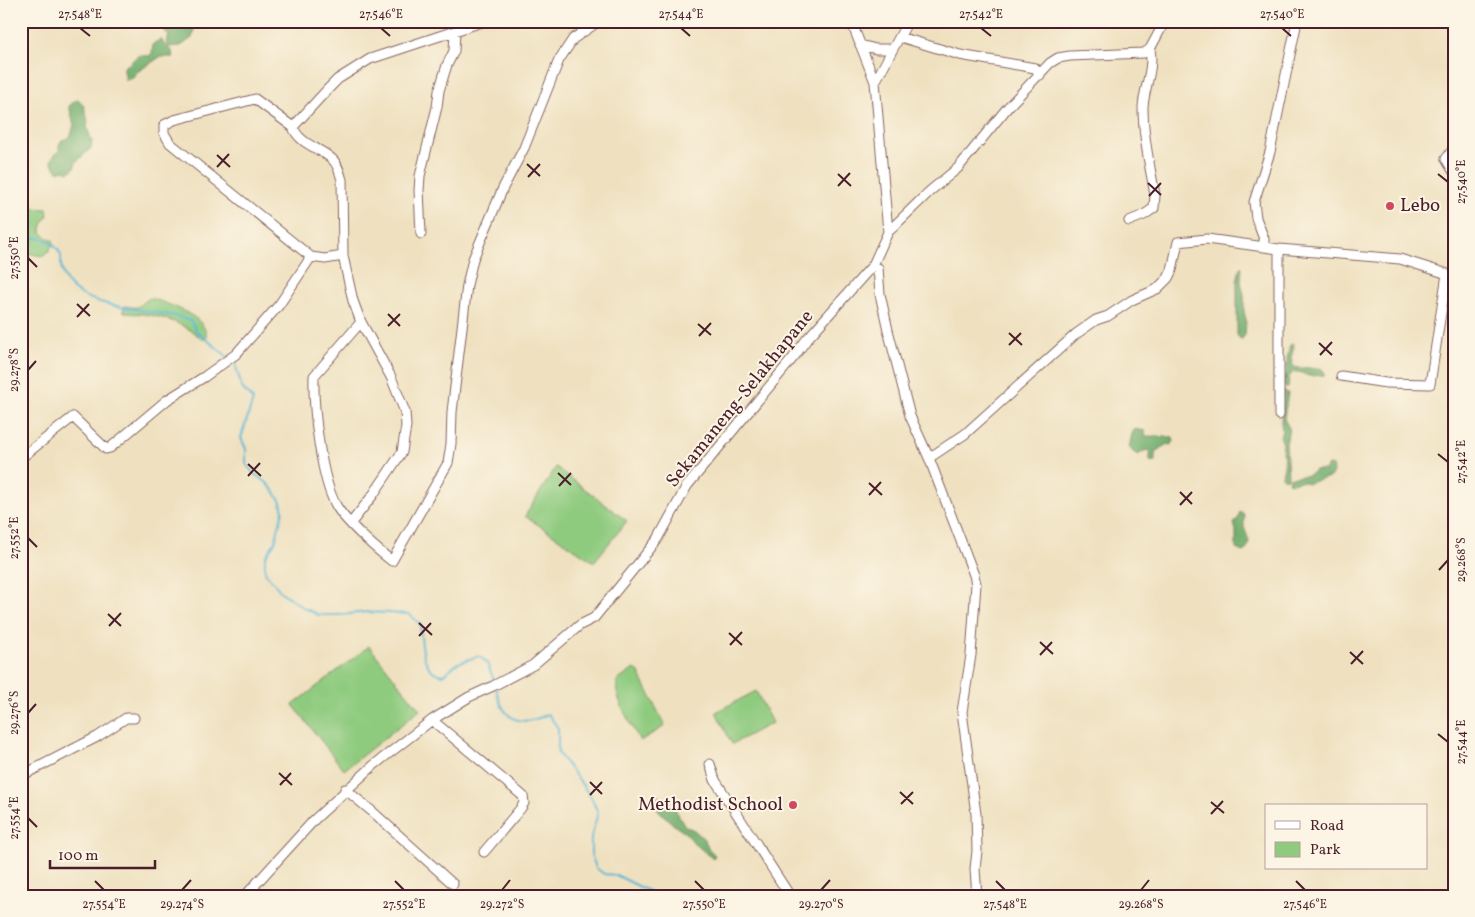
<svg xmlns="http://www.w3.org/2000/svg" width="1475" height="917" viewBox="0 0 1475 917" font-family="Vollkorn,serif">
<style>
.green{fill:#8fcb7f;stroke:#6c7555}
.forest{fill:#73af6e;stroke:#5e674c}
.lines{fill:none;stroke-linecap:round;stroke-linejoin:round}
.stream{stroke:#54b5d3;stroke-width:2}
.minor-casing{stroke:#84635f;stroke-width:11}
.minor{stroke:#fff;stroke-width:9}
.ticks{fill:none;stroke:#4a1f2b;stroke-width:2}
.poi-dot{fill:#d1495b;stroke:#fcf5e5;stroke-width:2}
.labels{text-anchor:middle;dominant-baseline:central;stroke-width:4;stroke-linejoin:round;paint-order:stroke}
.poi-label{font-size:19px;fill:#4a1f2b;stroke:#fcf5e5;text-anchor:start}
.street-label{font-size:19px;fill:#4a1f2b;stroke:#fcf5e5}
.neatline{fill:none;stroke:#4a1f2b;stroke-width:2}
.ticks-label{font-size:12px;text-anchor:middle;fill:#4a1f2b}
</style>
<rect width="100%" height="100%" fill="#fcf5e5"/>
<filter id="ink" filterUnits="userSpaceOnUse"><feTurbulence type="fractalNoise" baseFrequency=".02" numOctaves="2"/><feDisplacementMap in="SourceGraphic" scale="10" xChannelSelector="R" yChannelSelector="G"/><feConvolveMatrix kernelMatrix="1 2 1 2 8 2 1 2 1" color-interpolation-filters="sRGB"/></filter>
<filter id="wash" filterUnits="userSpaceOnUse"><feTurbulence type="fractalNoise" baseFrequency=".0096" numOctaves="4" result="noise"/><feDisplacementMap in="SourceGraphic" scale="20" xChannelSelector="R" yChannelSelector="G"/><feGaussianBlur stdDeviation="1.12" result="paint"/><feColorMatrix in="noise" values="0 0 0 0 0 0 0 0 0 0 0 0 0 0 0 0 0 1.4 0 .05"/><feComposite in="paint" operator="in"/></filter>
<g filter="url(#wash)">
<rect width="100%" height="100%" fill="#efe1c0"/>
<path class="green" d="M34,208L47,209L48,215C39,229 37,233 54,241L49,251L42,256L21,252V223Z
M150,298C166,303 211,317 206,339H202C185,324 165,317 143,314C135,313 130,315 123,311L124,306C128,306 133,308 137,307C138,307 146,300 150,298Z
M556,467L627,521L594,562L525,516Z
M369,646L420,710L344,770L293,705Z
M634,669L638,671L665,726L640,741C632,726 613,697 617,681Z
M756,691L772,723L732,744L716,712Z"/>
<path class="forest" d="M184,21H192L194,32L192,38L181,46L168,47L166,43L169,35L165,32L164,27L168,25L181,28L185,24Z
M161,39L165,46L172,51L173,57H160L137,72L131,79L126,80L124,71V67C131,64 133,58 140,55L149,56L152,53L153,44Z
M78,100L84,106L88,122L87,127L92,142L91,148L76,162L74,168L69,172L64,170L59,172L52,164L51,159L59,150V145L61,141L70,137L74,125L69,106L75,101Z
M1240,267H1242L1241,282L1244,295V312L1246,320L1245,335L1241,340L1237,335V282Z
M1293,344L1294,347L1291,358L1293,366C1300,370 1303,367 1309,368C1314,368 1316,370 1321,369L1324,371L1325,375L1309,376L1299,372H1293L1289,377L1288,388H1285L1282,382L1287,370V358L1290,345Z
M1283,391L1288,393L1284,419L1289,428L1286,444L1288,477L1284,479L1282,476C1283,468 1287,460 1282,453L1283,444L1280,436L1282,431L1281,422Z
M1135,429L1145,431V436L1173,437L1174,442L1170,445L1167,444L1155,453V461L1152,462L1150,461V451L1146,450L1138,455L1133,452L1129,447C1131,441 1131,433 1135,429Z
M1328,465L1333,466V473L1330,477L1308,483L1301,481L1291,483L1288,482L1289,478C1298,475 1310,478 1315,470H1325Z
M1242,512L1244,515V527L1249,541L1247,549L1243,552L1236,549V530L1234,524L1239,517V513Z
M659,795L665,802L674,807L685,826L694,830L705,840L708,848L715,855L713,859L694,843L687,834L675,826L657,809L650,800L653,796Z"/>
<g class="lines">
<path class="stream" d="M21,244C25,242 31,238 35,238C45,238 55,244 60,253C62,256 61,260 61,264C62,276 67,285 77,292C113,313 154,307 191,321L196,331L228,357
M232,360L235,363L242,388L253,400L241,438L246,449V464L254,474L266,482L274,491L281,502L283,511L275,542L265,557V572L281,592L304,608L319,615H340L367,612L409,614L420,624C422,642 420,672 443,675L458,663L479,656L487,663L494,680
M496,688C502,719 519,729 548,714L558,728V753L579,780L592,799L598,813L591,837V854L596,868L604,874L616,875L658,896"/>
</g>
</g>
<g filter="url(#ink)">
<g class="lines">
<g class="minor-casing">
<path id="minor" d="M851,21L875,82
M900,37L960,55L1035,68L1040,75
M860,45L876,49H892
M293,127L326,91L338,79L370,59L485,21
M1454,148L1446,159L1454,172
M1129,221L1144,215L1154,208L1155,195C1150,167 1143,136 1143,107C1144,88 1154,69 1150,49
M888,232L875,82L908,21
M421,234L419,190L420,176L437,107L439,91L447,65L454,51L455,31
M1264,246V239L1256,218L1254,202L1270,152L1297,21
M311,257L170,143L164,133V125L174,120L255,99L293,127C299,144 320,148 332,159C338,164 340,173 342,180L343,256L353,301L361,322L391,377L405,412L406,426L402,452L373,495L351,523
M873,265L878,268L880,294L888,330L910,416L929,458L974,575L976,584L971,655L962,712L976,814L977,851L975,869L977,896
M361,322L314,376C313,408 321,481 337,507C346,522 377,550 392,561L448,463L451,444L452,412L467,285L473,259L503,188L524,148L559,60L573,39L599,21
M1341,376L1386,383L1430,384L1447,274
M1279,415V249
M21,458L73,417L103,446L106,449L110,448L167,400L204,377L236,354L279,305L311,257L325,259L343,256
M929,458L965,434L1076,334L1096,320L1108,316L1132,300L1157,289L1168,278L1172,270L1178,242L1207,239L1279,249L1400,259L1454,276
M432,720L523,796L524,803L521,808L484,852
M710,764L715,780L790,896
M21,776L97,737L126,718H134
M345,789L374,813L453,884
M253,888L261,896
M245,896L315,819L374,765L432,720L469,697L493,686L533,665L580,625L594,618L658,539L687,486L793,358L807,339L873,265L888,232L930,191L958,168L1008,107L1050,63L1058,58L1070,56L1144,53L1150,49L1165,21"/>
</g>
<use href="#minor" class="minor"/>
</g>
</g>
<path class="ticks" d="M80,28L90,36M381,28L390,36M681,28L690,36M981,28L991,36M1282,28L1291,36M217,155L230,167M527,164L540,176M217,167L229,154M838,174L851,186M1438,174L1448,182M528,177L540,164M1148,183L1161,195M838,186L850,173M1149,196L1161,183M28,258L37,267M77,304L90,316M388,314L400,326M77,317L89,304M698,324L711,335M388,326L400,314M1009,333L1022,345M699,336L711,323M1319,343L1332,355M1009,345L1021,333M1320,355L1332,342M28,370L36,361M1438,454L1448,462M248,464L261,476M558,473L571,485M248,476L260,463M869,483L882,495M559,486L571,473M1180,492L1192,504M869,495L881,482M1180,505L1192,492M28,538L37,547M1439,570L1448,560M108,614L121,626M419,623L432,635M109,626L121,613M729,633L742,645M419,636L431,623M1040,642L1053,654M730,645L742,632M1350,652L1363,664M1040,655L1052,642M1351,664L1363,651M28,713L36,704M1438,734L1448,742M279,773L292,785M590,782L602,794M280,785L291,773M900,792L913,804M590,795L602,782M1211,802L1224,813M901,804L913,792M1211,814L1223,801M28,818L37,827M95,881L104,890M395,881L404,890M695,881L704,890M996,881L1005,890M1296,881L1305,890M182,890L191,880M502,890L510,880M821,890L830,880M1141,890L1149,880"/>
<g class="poi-dot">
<circle cx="1390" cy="206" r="5"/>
<circle cx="793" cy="805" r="5"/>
</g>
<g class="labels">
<g class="poi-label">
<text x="1400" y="206">Lebo</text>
<text x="783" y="805" text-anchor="end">Methodist School</text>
</g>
<g class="street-label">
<text transform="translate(740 399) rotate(-51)">Sekamaneng-Selakhapane</text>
</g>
</g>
<rect width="1475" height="917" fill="none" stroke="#fcf5e5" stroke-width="55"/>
<rect x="1265" y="804" width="162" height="65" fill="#fcf5e5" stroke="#b59f9b"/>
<rect x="1275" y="821" width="25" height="8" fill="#ffffff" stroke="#b59f9b"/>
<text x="1310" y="830" font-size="15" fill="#4a1f2b">Road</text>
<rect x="1275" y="842" width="25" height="15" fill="#8fcb7f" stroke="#b59f9b"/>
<text x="1310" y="854" font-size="15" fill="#4a1f2b">Park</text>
<path d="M50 860v8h105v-8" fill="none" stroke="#4a1f2b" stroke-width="2.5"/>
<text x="58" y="860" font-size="15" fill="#4a1f2b" stroke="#fcf5e5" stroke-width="4" paint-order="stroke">100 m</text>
<rect x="28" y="28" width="1420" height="862" class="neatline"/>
<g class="ticks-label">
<text x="80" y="18">27.548°E</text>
<text x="381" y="18">27.546°E</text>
<text x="681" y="18">27.544°E</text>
<text x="981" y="18">27.542°E</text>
<text x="1282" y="18">27.540°E</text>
<text transform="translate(1461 182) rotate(-90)" y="4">27.540°E</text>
<text transform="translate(14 258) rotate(-90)" y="4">27.550°E</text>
<text transform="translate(14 370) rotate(-90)" y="4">29.278°S</text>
<text transform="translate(1461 462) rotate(-90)" y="4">27.542°E</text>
<text transform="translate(14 538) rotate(-90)" y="4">27.552°E</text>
<text transform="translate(1461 560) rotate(-90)" y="4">29.268°S</text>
<text transform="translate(14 713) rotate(-90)" y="4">29.276°S</text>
<text transform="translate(1461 742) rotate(-90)" y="4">27.544°E</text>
<text transform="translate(14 818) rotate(-90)" y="4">27.554°E</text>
<text x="104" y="908">27.554°E</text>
<text x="182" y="908">29.274°S</text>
<text x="404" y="908">27.552°E</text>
<text x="502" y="908">29.272°S</text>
<text x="704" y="908">27.550°E</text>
<text x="821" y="908">29.270°S</text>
<text x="1005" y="908">27.548°E</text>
<text x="1141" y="908">29.268°S</text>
<text x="1305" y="908">27.546°E</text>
</g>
</svg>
